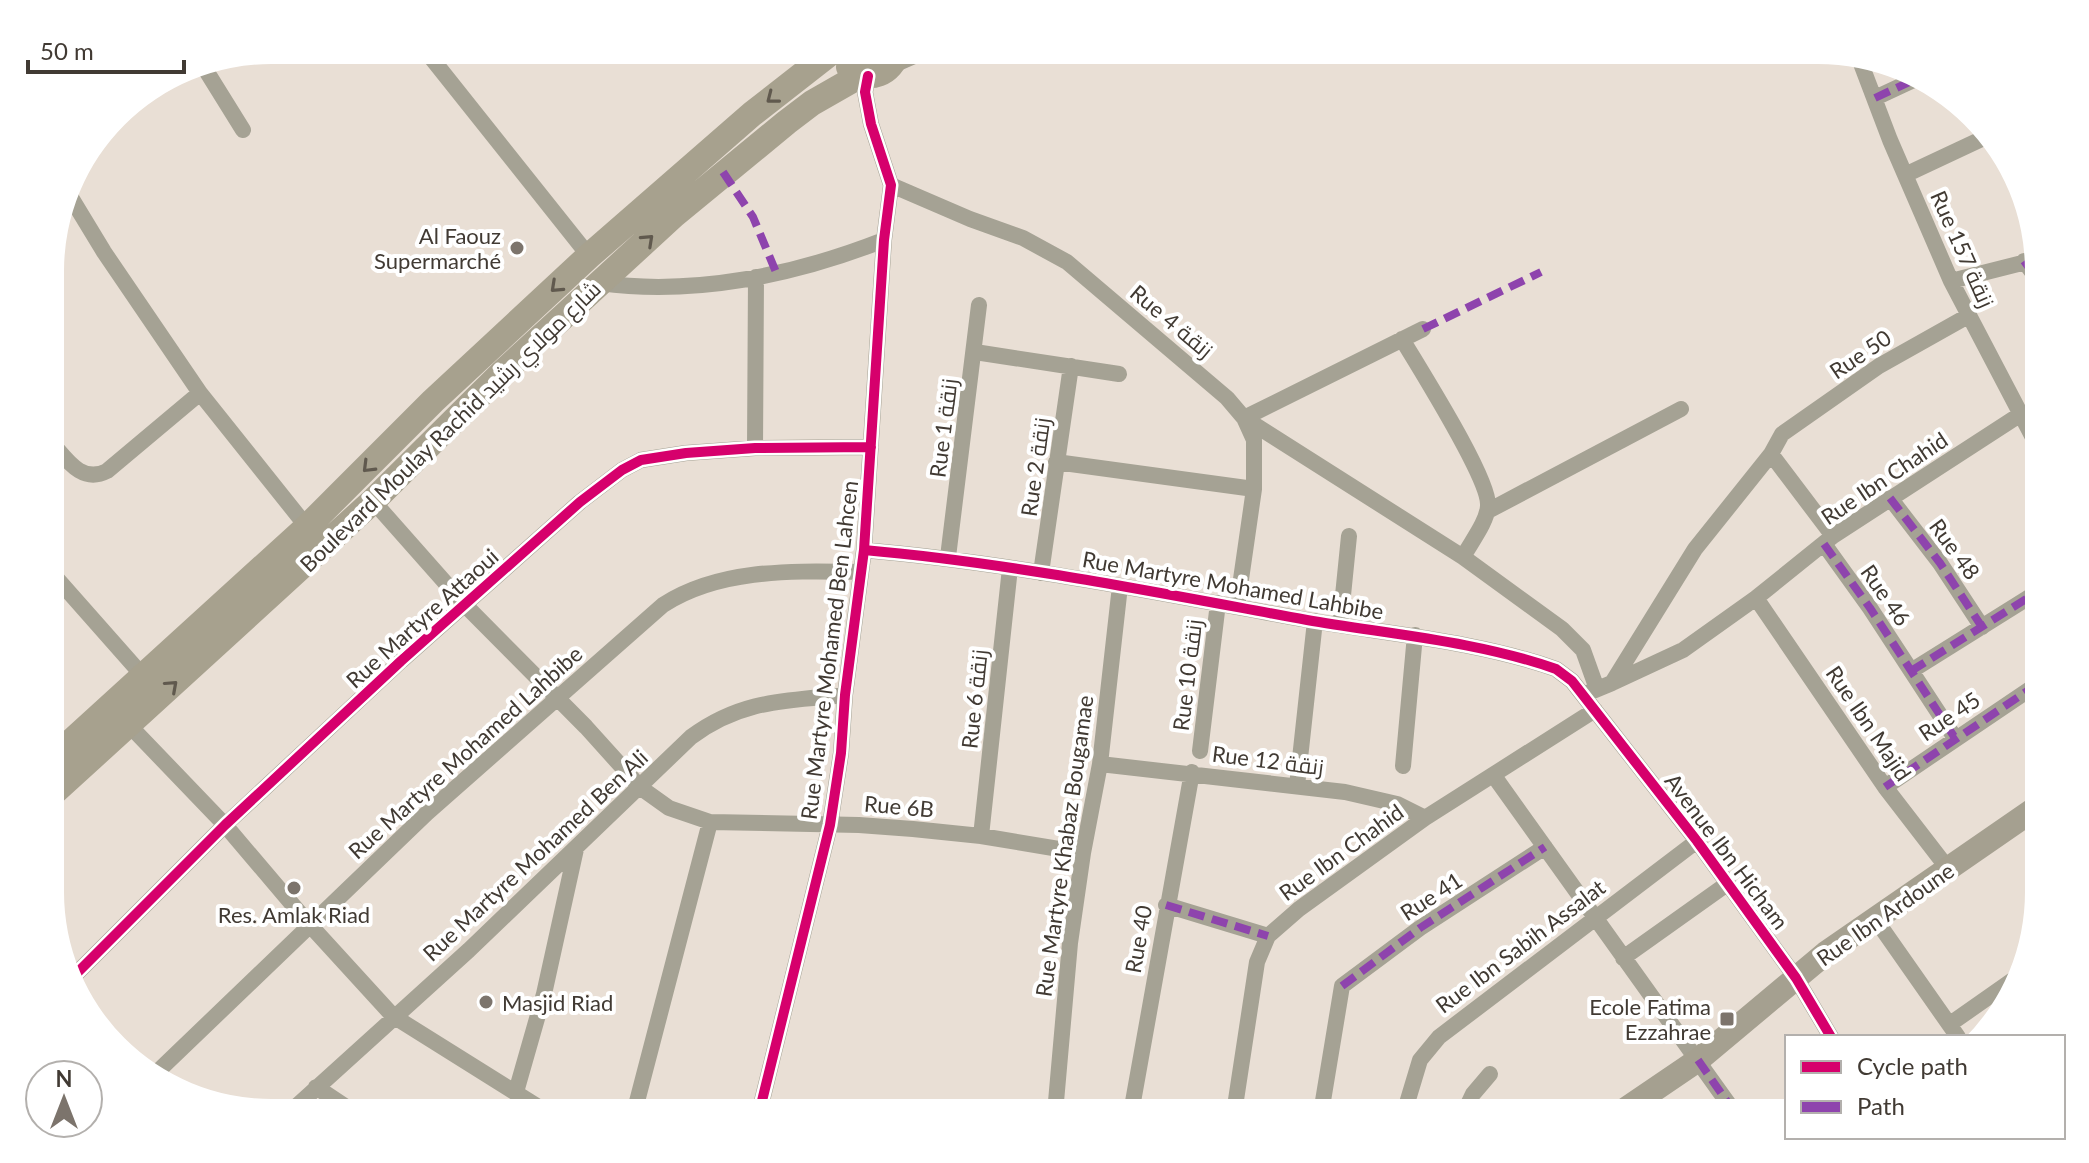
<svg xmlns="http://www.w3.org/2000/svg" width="2089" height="1163" viewBox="0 0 2089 1163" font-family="Lato,Cairo,sans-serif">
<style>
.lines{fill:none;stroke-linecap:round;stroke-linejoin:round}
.street{stroke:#a5a294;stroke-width:16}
.secondary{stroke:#a5a090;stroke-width:24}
.primary{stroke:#a7a18e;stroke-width:26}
.quiet{stroke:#8e44ad;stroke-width:8;stroke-dasharray:16 8;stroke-linecap:butt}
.cycleway-casing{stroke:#fff;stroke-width:15}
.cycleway{stroke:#d6006c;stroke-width:10}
.oneway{stroke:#60594e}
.poi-dot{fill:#7c746c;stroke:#fff;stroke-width:3}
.labels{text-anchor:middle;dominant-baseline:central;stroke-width:8;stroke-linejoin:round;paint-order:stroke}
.poi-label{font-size:22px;fill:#413a33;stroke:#fff;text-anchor:end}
.street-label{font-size:22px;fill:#413a33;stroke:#fff}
</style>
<rect width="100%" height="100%" fill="#e9dfd5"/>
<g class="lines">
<path class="street" d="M425,50L589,256
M1860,61L1890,140L1951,281L2039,449
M202,64L243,130
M1875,98L1920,77
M1907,174L1988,136
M891,185L970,219L1023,238L1067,262L1227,398L1244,418L1254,440V489L1237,607
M67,191L104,252L200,393L307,527
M2024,261L2038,280
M1951,281L2038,259
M600,283C695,296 795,275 884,240
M1402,339C1419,368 1490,479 1488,506C1487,522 1471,542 1463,557
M975,352L1119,374
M1244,418L1463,557L1562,629L1583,650L1597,689
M1244,418L1423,329
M52,443C67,460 82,484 107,471L200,393
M755,448L756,277
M1771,454L1833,536
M1056,462L1254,489
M1890,498L1940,563L1982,627
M373,501L465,605L586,727L641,788L669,808L710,822L859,825L913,829L981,836L1083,853
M1488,511L1681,409
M1824,544L1870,608L1955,738
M864,550C1012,563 1159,593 1307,620C1388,634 1477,641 1556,669L1572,681L1697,841L1796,978L1831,1037
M948,557L979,305
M52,573L143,676
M1041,573L1071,366
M1756,598L1885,787L1949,870
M1340,625L1349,536
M1911,671L2039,591
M1612,683L1683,650L1756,598L1833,536L2021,414
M1583,695L1612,683L1695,549L1771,454L1782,434L1879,366L1968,316
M129,725L225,825L309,924L393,1016L548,1113
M1200,751L1218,603
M1100,764L1345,792L1397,804L1425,818
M1403,766L1415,635
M1494,776L1735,1113
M1297,786L1315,621
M1885,787L2039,683
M981,836L1010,568
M1166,905L1268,936
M1876,920L1958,1037
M1623,958L1727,884
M73,977L225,825L401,661L580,502L622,470L641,460L686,453L755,448L871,447
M1950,1024L2017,977
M153,1076L427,813L663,605C720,568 794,571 860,572
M316,1087L355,1113
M516,1092L544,994L576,849
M289,1113L469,950L691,737C741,700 784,701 845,695
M634,1113L710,822
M759,1113L830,825L841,753L845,695L864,550L884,240L891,185L871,124L865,92L868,76
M1055,1113L1070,943L1083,853L1100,764L1120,586
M1131,1113L1192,772
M1234,1113L1257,962L1268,936L1299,909L1425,818L1595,710
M1321,1113L1342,986L1420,928L1545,847
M1404,1113L1420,1060L1439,1037L1697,841
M1464,1113L1473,1094L1490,1074"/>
<path class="secondary" d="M895,60L918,50
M1620,1113L1698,1060L1826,953L2039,806"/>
<path class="primary" d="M849,67C870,83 891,74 898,50
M52,759L307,527L433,401L589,256L752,114L834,50
M52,794L373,501L503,372L674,215L787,122L812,103L861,75"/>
<path class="quiet" d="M1875,98L1920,77
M723,172L753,217L776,272
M2024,261L2038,280
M1423,329L1541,272
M1890,498L1940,563L1982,627
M1824,544L1870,608L1955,738
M1911,671L2039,591
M1885,787L2039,683
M1166,905L1268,936
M1342,986L1420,928L1545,847
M1698,1060L1735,1113"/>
<g class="cycleway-casing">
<path id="cycleway" d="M864,550C1012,563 1159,593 1307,620C1388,634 1477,641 1556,669L1572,681L1697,841L1796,978L1831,1037
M73,977L225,825L401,661L580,502L622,470L641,460L686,453L755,448L871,447
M759,1113L830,825L841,753L845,695L864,550L884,240L891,185L871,124L865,92L868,76"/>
</g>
<use href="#cycleway" class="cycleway"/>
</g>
<defs><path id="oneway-chevron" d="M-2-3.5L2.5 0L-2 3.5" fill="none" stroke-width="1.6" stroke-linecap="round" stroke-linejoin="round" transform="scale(2)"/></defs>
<g class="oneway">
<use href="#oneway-chevron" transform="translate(772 98) rotate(142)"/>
<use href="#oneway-chevron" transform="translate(648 240) rotate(-43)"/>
<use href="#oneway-chevron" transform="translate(556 287) rotate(137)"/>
<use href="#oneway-chevron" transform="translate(368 467) rotate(135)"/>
<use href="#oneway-chevron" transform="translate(172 686) rotate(-42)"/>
</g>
<g class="poi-dot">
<circle cx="517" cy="248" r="8"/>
<circle cx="294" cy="888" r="8"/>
<circle cx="486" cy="1002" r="8"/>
<rect x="1719" y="1011" width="16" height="16" rx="4"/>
</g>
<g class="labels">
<g class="poi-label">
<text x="501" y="235">Al Faouz<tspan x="501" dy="25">Supermarché</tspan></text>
<text x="294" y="914" text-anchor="middle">Res. Amlak Riad</text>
<text x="502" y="1002" text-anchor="start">Masjid Riad</text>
<text x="1711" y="1006">Ecole Fatima<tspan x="1711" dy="25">Ezzahrae</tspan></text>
</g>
<g class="street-label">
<text transform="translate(1963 249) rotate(66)">Rue 157 زنقة</text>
<text transform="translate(1172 321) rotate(40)">Rue 4 زنقة</text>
<text transform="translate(1860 354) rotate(-34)">Rue 50</text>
<text transform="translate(450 426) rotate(-44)">Boulevard Moulay Rachid شارع مولاي رشيد</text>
<text transform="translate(943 428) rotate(-83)">Rue 1 زنقة</text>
<text transform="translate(1035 467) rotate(-82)">Rue 2 زنقة</text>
<text transform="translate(1884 478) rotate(-34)">Rue Ibn Chahid</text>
<text transform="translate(1955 549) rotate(54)">Rue 48</text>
<text transform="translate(1233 585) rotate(10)">Rue Martyre Mohamed Lahbibe</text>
<text transform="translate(1886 595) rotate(55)">Rue 46</text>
<text transform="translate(422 618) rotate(-42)">Rue Martyre Attaoui</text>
<text transform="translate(829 650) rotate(-83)">Rue Martyre Mohamed Ben Lahcen</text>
<text transform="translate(1187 675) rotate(-83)">Rue 10 زنقة</text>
<text transform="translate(974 699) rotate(-84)">Rue 6 زنقة</text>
<text transform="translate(1949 716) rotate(-34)">Rue 45</text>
<text transform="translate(1869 723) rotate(56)">Rue Ibn Majid</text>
<text transform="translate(465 752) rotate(-42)">Rue Martyre Mohamed Lahbibe</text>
<text transform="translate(1268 760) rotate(7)">Rue 12 زنقة</text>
<text transform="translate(899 806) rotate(5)">Rue 6B</text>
<text transform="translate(1064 846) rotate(-82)">Rue Martyre Khabaz Bougamae</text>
<text transform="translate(1727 851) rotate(53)">Avenue Ibn Hicham</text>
<text transform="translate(1341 852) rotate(-36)">Rue Ibn Chahid</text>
<text transform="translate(535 855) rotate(-43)">Rue Martyre Mohamed Ben Ali</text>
<text transform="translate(1431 896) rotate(-33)">Rue 41</text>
<text transform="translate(1885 914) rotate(-35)">Rue Ibn Ardoune</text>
<text transform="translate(1138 939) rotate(-80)">Rue 40</text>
<text transform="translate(1520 946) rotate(-37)">Rue Ibn Sabih Assalat</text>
</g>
</g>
<path d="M0 0H2089V1163H0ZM271 64H1818A207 207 0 0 1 2025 271V892A207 207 0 0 1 1818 1099H271A207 207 0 0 1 64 892V271A207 207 0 0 1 271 64Z" fill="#fff" fill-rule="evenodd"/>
<rect x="1785" y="1035" width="280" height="104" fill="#ffffff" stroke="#b3b0ad" stroke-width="2"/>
<rect x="1801" y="1061" width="40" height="12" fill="#d6006c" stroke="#b3b0ad" stroke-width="2"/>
<text x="1857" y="1075" font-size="24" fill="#413a33">Cycle path</text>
<rect x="1801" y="1101" width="40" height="12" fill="#8e44ad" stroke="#b3b0ad" stroke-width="2"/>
<text x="1857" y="1115" font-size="24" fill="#413a33">Path</text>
<g transform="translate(64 1099)"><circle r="38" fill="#ffffff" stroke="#b3b0ad" stroke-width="2"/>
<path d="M0-6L14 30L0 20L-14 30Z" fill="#7c746c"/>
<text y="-12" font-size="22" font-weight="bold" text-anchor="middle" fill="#413a33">N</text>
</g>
<path d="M28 60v12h156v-12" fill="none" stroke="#413a33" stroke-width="4"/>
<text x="40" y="60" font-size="24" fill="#413a33" stroke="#ffffff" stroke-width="6" paint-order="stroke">50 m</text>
</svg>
